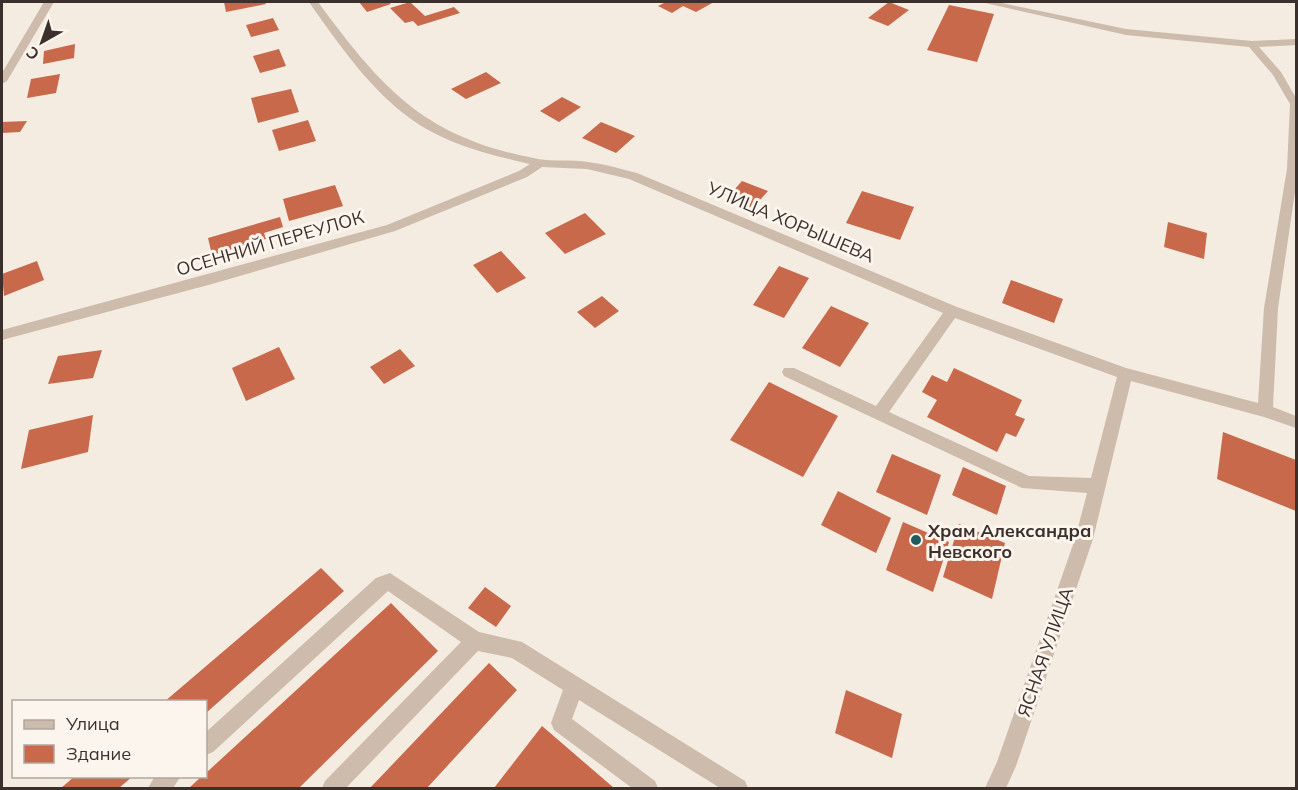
<svg xmlns="http://www.w3.org/2000/svg" width="1298" height="790" viewBox="0 0 1298 790" font-family="Mulish,sans-serif">
<style>
.building{fill:#c8694b}
.lines{fill:none;stroke-linecap:round;stroke-linejoin:round}
.minor{fill:#cdbbac;fill-rule:evenodd}
.poi-dot{fill:#1f5a5e;stroke:#fbf5ee;stroke-width:2}
.labels{text-anchor:middle;dominant-baseline:central;stroke-width:6;stroke-linejoin:round;paint-order:stroke}
.street-label{font-size:18px;fill:#3b302b;stroke:#fbf5ee}
.poi-label{font-size:18px;font-weight:bold;fill:#3b302b;stroke:#fbf5ee;text-anchor:start}
</style>
<rect width="100%" height="100%" fill="#f4ebe1"/>
<path class="building" d="M224,2H265L266,4L226,12Z
M359,2H388L391,4L367,12Z
M410,2L425,16L454,7L460,13L418,26L413,21L405,23L390,8Z
M666,2L671,3L714,2L696,12L683,6L672,13L658,6Z
M889,2L909,10L888,26L868,18Z
M949,5L994,14L977,62L927,50Z
M273,18L279,30L251,37L246,25Z
M75,44L74,58L43,64L44,51Z
M279,49L286,66L260,73L253,56Z
M486,72L501,83L466,99L451,89Z
M60,74L56,93L27,98L31,79Z
M291,89L299,112L258,123L251,98Z
M562,97L581,107L559,122L540,111Z
M308,120L316,141L279,151L272,130Z
M27,121L20,132L2,133V122Z
M601,122L635,136L616,153L582,138Z
M742,181L768,191L753,208L727,198Z
M335,185L343,206L289,221L283,199Z
M862,191L914,207L900,240L846,223Z
M585,213L606,234L565,254L545,233Z
M280,217L283,227L264,233L266,239L212,255L208,238Z
M1168,222L1207,233L1204,259L1164,247Z
M501,251L526,278L497,293L473,265Z
M37,261L44,280L4,296L2,274Z
M779,266L809,278L784,318L753,305Z
M1011,280L1063,299L1054,323L1002,303Z
M602,296L619,311L595,328L577,312Z
M831,306L869,323L840,367L802,348Z
M279,347L295,379L246,401L232,368Z
M400,349L415,366L384,384L370,367Z
M102,350L93,378L48,384L58,356Z
M954,368L1022,400L1015,415L1025,419L1016,437L1006,433L997,452L927,417L937,400L922,392L932,375L947,382Z
M769,382L838,416L803,477L730,440Z
M93,415L88,452L21,469L29,430Z
M1223,432L1296,460V511L1217,479Z
M892,454L941,475L927,515L876,492Z
M963,467L1006,486L997,515L952,495Z
M838,491L891,518L876,553L821,525Z
M903,522L949,542L933,592L886,570Z
M959,524L1005,543L992,599L943,577Z
M321,568L344,591L206,713V702H164Z
M485,587L511,606L496,627L468,608Z
M391,603L438,651L299,788H189L202,776H206V773Z
M489,663L517,690L427,788H370Z
M846,690L902,714L892,758L835,733Z
M542,726L614,788H494Z
M75,776H133L119,788H61Z"/>
<g class="lines">
<path class="minor" d="M44,2H54L7,81L2,84V73Z
M309,2H318C383,90 425,138 538,159C554,162 572,159 588,162C605,164 621,169 637,173L957,307L1126,368L1258,403L1264,308L1287,169L1290,104L1273,75L1249,47L1126,35L981,2H997L1126,29L1252,41L1296,39V45L1259,47L1281,72L1296,98V185L1278,308L1273,407L1296,416V428L1264,417L1131,381L1093,539L1016,766L1006,788H985L997,762L1075,539L1087,493L1022,488L784,376L782,372L784,368H794L876,406L943,313L629,179L587,169L542,167L527,177L395,231L212,284L2,340V330L387,225L519,171L530,164C496,156 461,148 430,131C379,103 342,49 309,2ZM955,318L1117,377L1091,478L1029,476L889,412Z
M390,573L479,632L522,642L745,781L748,788H720L579,700L572,719L655,781L658,788H632L554,730L551,723L563,690L512,658L478,651L346,788H322L325,781L461,642L388,591L213,752L206,755V732L376,578Z
M155,776H181L173,788H148Z"/>
</g>
<circle class="poi-dot" cx="916" cy="540" r="6"/>
<g class="labels">
<g class="street-label">
<text transform="translate(791 222) rotate(23)">УЛИЦА ХОРЫШЕВА</text>
<text transform="translate(270 243) rotate(-16)">ОСЕННИЙ ПЕРЕУЛОК</text>
<text transform="translate(1045 652) rotate(-71)">ЯСНАЯ УЛИЦА</text>
</g>
<g class="poi-label">
<text x="928" y="530">Храм Александра<tspan x="928" dy="21">Невского</tspan></text>
</g>
</g>
<rect width="1298" height="790" fill="none" stroke="#3b302b" stroke-width="6"/>
<rect x="12" y="700" width="195" height="78" fill="#fbf5ee" stroke="#aea6a0" stroke-width="1.5"/>
<rect x="24" y="720" width="30" height="9" fill="#cdbbac" stroke="#aea6a0" stroke-width="1.5"/>
<text x="66" y="730" font-size="18" fill="#3b302b">Улица</text>
<rect x="24" y="745" width="30" height="18" fill="#c8694b" stroke="#aea6a0" stroke-width="1.5"/>
<text x="66" y="760" font-size="18" fill="#3b302b">Здание</text>
<g transform="translate(42 42) rotate(220)" stroke="#fbf5ee" stroke-width="4.5" paint-order="stroke">
<path d="M0-4.5L10 22L0 15L-10 22Z" fill="#3b302b"/>
<text y="-9" font-size="16" font-weight="bold" text-anchor="middle" fill="#3b302b">С</text>
</g>
</svg>
